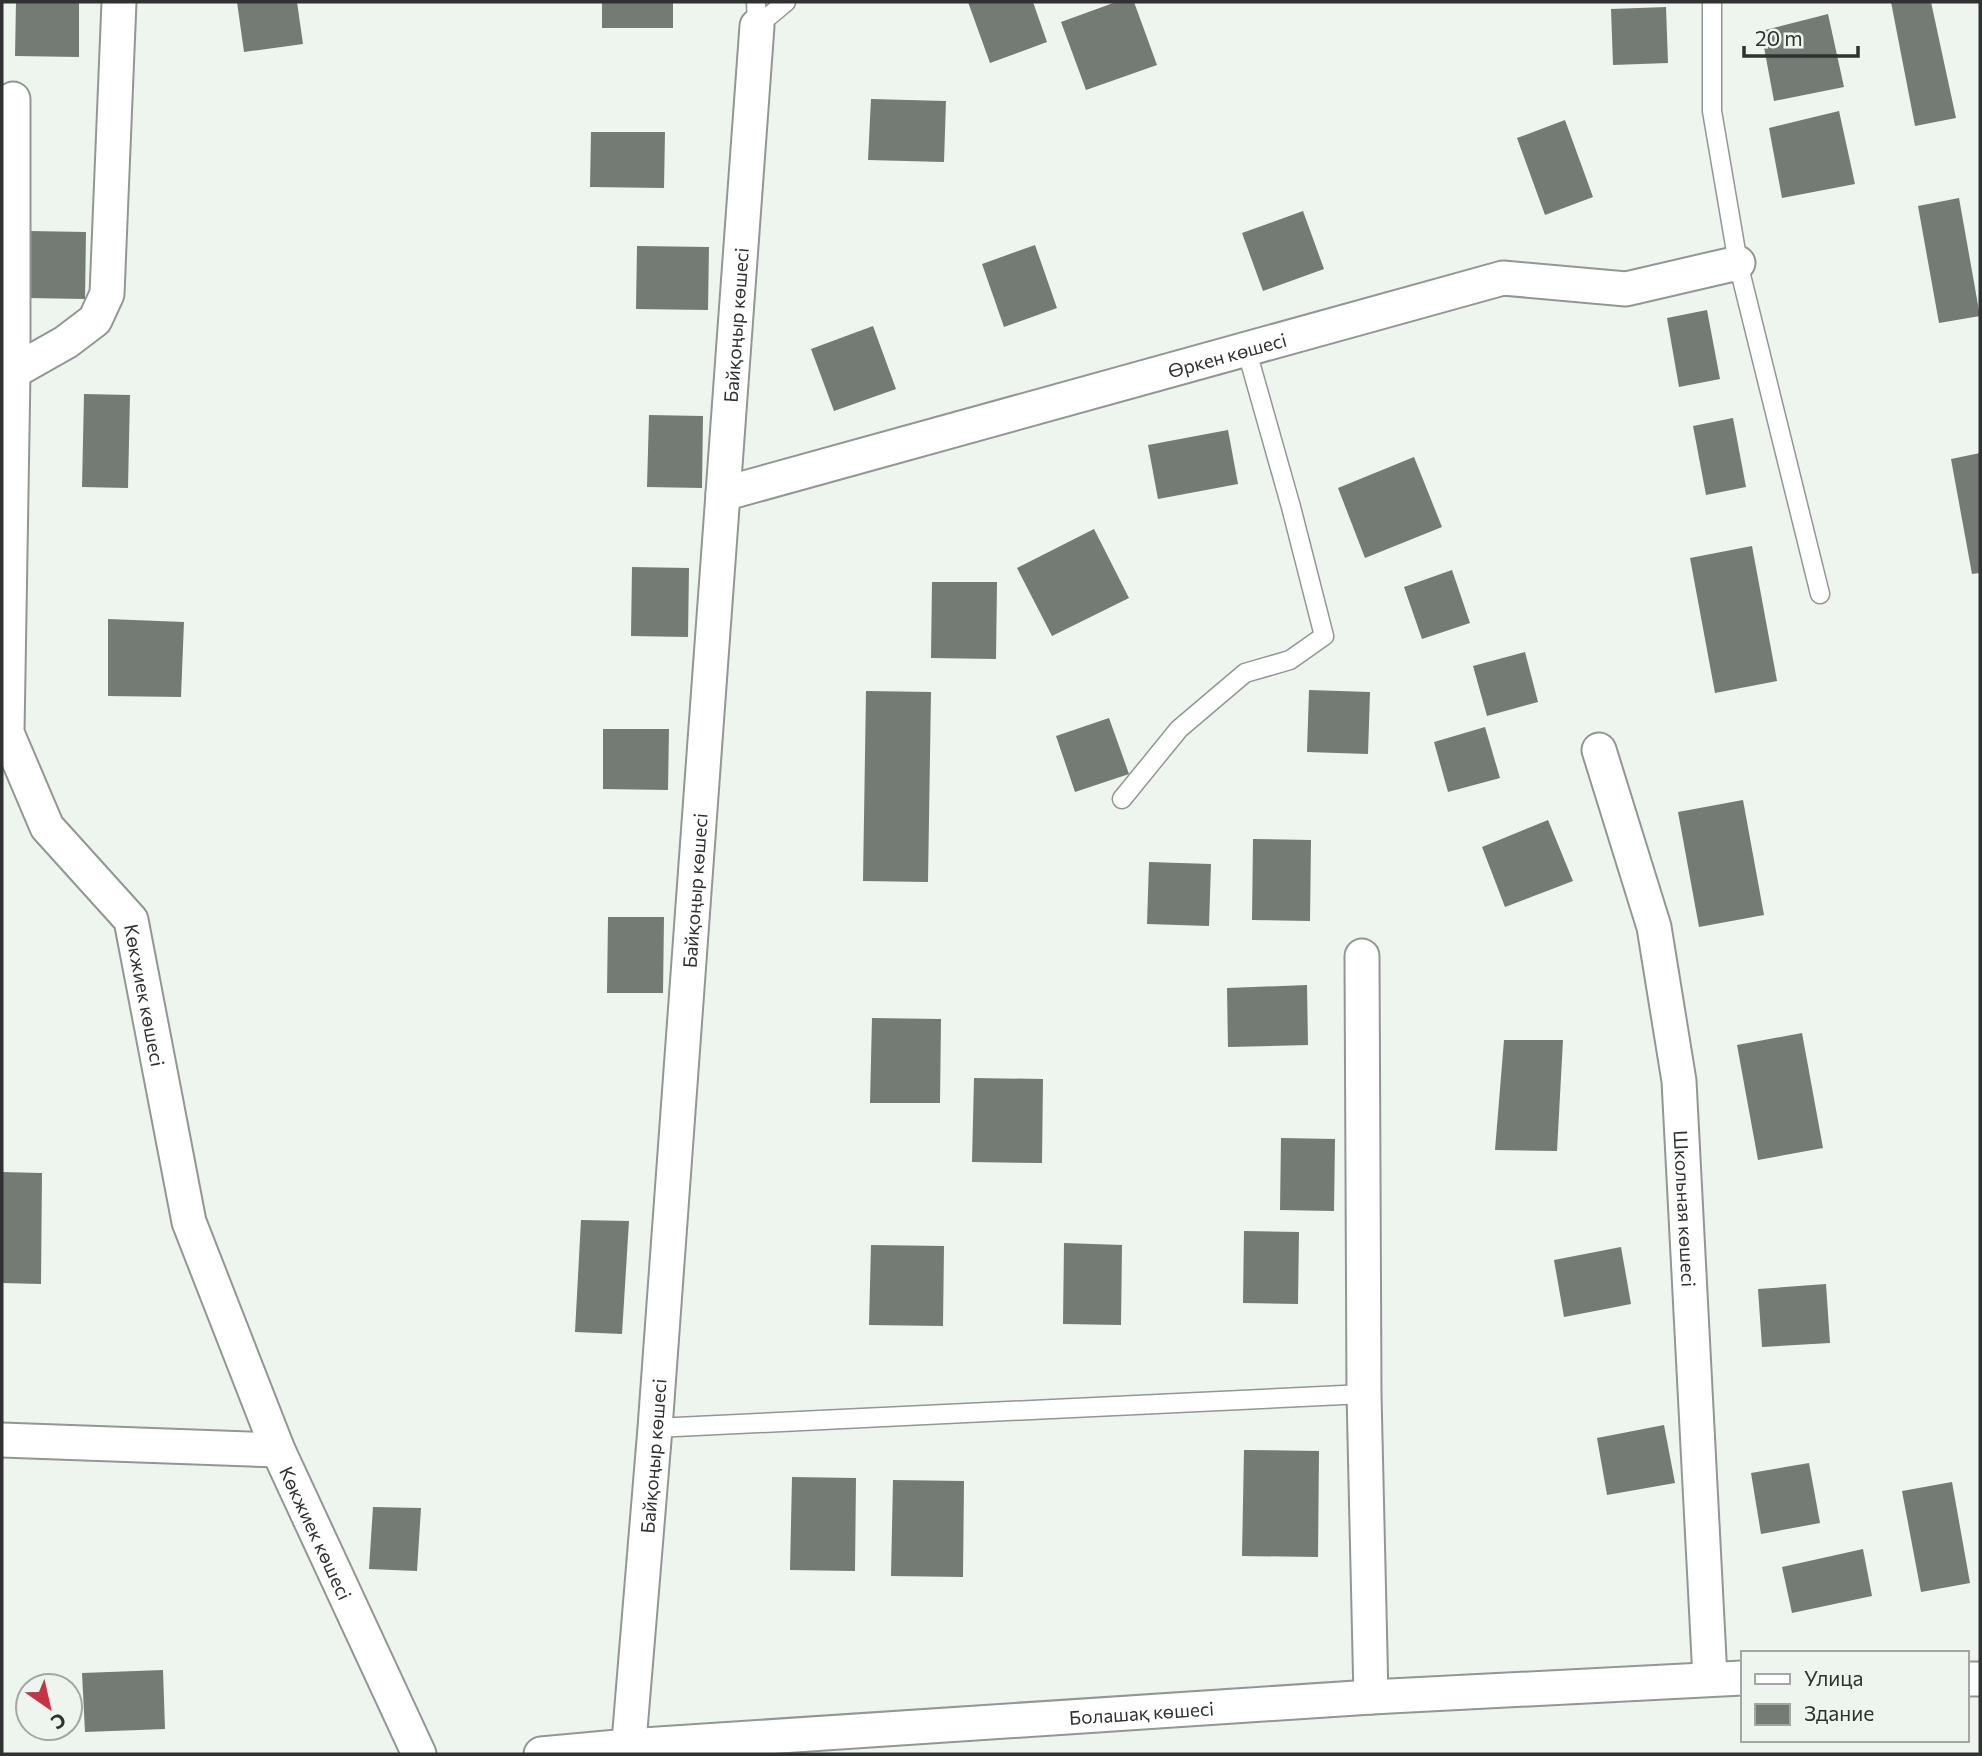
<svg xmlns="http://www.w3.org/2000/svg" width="1982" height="1756" viewBox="0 0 1982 1756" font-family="Commissioner,sans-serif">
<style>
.building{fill:#747a74}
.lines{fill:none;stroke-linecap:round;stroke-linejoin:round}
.service-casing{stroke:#919791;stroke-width:21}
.minor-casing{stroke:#919791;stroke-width:37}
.service{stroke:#fff;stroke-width:18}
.minor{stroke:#fff;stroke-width:33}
.labels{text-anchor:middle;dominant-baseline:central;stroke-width:7;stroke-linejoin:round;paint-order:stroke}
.street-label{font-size:19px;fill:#2f3230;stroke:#eef5ef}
</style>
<rect width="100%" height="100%" fill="#eef5ef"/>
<path class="building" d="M16,2H79V57L15,56Z
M237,2H297L303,44L244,52Z
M602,2H673V28H602Z
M968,2H1033L1047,42L990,63Z
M1116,2H1134L1157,65L1086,90L1061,22Z
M1891,2H1931L1956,118L1915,126Z
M1666,7L1668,63L1613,65L1611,9Z
M1828,14L1844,87L1774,101L1761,31Z
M871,99L946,101L944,162L868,160Z
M1839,111L1855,184L1782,198L1769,128Z
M1565,120L1593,197L1545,215L1517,138Z
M591,132H665L664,188L590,187Z
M1959,198L1980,316L1939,323L1918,206Z
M1303,211L1324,269L1263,291L1242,233Z
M29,231L86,232L85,299L28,298Z
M1035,245L1057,308L1004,327L982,264Z
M637,246L709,247L708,310L636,309Z
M1707,310L1720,379L1679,387L1667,318Z
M873,326L896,389L834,411L811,349Z
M84,394L130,395L128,488L82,487Z
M649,415L703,416L702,488L647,487Z
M1733,418L1746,487L1706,495L1693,426Z
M1228,430L1238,484L1158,499L1148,445Z
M1980,453V573L1972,574L1951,459Z
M1414,457L1442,527L1365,558L1338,488Z
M1094,529L1129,598L1052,636L1017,568Z
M1752,546L1777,681L1715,693L1690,558Z
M632,567L689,568L688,637L631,636Z
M1452,570L1470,623L1422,639L1404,587Z
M932,582H997L996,659L931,658Z
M108,619L184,622L181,697L108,696Z
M1525,652L1538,702L1487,716L1473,666Z
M1309,690L1370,692L1368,754L1307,752Z
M866,691L931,692L928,882L863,881Z
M1109,718L1129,774L1075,792L1056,736Z
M1485,727L1500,778L1448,792L1434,742Z
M603,729H669L668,790L603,789Z
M1743,800L1764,915L1699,927L1678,812Z
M1548,820L1573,881L1505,907L1482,847Z
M1253,839L1311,840L1310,921L1252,920Z
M1149,862L1211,864L1209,926L1147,924Z
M608,917H664L663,993H607Z
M1307,985L1308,1045L1228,1047L1227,988Z
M872,1018L941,1019L940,1103H870Z
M1802,1033L1823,1148L1758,1160L1737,1045Z
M1504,1040H1563L1557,1151L1495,1150Z
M974,1078L1043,1079L1042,1163L972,1162Z
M1281,1138L1335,1139L1334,1211L1280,1210Z
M2,1172L42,1173L41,1284L2,1283Z
M581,1220L629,1221L622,1334L575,1332Z
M1244,1231L1299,1232L1298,1304L1243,1303Z
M1064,1243L1122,1245L1121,1325L1063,1324Z
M871,1245L944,1246L943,1326L869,1325Z
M1621,1247L1631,1304L1564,1317L1554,1260Z
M1826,1284L1830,1343L1762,1347L1758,1289Z
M1664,1425L1675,1483L1607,1495L1597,1438Z
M1244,1450L1319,1451L1318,1557L1242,1556Z
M1809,1463L1820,1523L1761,1534L1751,1473Z
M792,1477L856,1478L855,1571L790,1570Z
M893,1480L964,1481L963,1577L891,1576Z
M1952,1482L1970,1583L1921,1592L1902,1491Z
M373,1507L421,1508L417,1571L369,1569Z
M1863,1549L1872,1596L1792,1613L1782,1567Z
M163,1670L165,1729L85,1732L82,1673Z"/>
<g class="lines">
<g class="service-casing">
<path id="service" d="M756,2L757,26
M1712,2V111L1738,263L1820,594
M757,26L786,2
M1122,799L1179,729L1245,673L1290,660L1324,636L1291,507L1246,348
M655,1428L1364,1394"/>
</g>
<g class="minor-casing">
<g id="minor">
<path id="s1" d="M13,99V372L7,733L47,827L131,920L189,1222L278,1450L419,1754"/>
<path d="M13,372L66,342L95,320L107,294L119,2"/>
<path id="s2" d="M723,494L1503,278L1626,289L1738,263"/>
<path id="s3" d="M1599,750L1654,927L1679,1081L1710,1678"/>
<path d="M1362,956L1364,1394L1371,1697"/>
<path d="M2,1440L278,1450"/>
<path d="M1966,1679H1980"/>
<path id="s4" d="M541,1754L628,1746L1371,1697L1742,1678"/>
<path id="s5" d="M628,1754L655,1428L757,26"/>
</g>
</g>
<use href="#service" class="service"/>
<use href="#minor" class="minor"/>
</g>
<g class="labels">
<g class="street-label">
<text stroke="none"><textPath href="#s5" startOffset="1433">Байқоңыр көшесі</textPath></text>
<text stroke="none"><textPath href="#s2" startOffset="523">Өркен көшесі</textPath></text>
<text stroke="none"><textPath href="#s5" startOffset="866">Байқоңыр көшесі</textPath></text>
<text stroke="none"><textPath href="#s1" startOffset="938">Көкжиек көшесі</textPath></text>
<text stroke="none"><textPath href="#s3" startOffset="469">Школьная көшесі</textPath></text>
<text stroke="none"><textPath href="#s5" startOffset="299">Байқоңыр көшесі</textPath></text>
<text stroke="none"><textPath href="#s1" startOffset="1505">Көкжиек көшесі</textPath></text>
<text stroke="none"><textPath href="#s4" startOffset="602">Болашақ көшесі</textPath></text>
</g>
</g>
<rect width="1982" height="1756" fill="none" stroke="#2f3230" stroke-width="7"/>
<rect x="1741" y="1651" width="228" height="91" fill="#eef5ef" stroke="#a2a7a3" stroke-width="2"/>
<rect x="1755" y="1674" width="35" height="10" fill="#ffffff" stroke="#a2a7a3" stroke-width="2"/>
<text x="1804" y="1686" font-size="21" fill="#2f3230">Улица</text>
<rect x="1755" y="1704" width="35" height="21" fill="#747a74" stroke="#a2a7a3" stroke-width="2"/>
<text x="1804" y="1721" font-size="21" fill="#2f3230">Здание</text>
<g transform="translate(49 1707) rotate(146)"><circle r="33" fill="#eef5ef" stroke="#a2a7a3" stroke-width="2"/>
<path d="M0-5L12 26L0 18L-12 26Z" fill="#c53445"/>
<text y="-10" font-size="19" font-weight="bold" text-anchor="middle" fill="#2f3230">С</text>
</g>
<path d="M1744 46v10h114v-10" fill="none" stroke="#2f3230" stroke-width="3.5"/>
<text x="1755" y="46" font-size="21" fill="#2f3230" stroke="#eef5ef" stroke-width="5" paint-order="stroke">20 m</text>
</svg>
